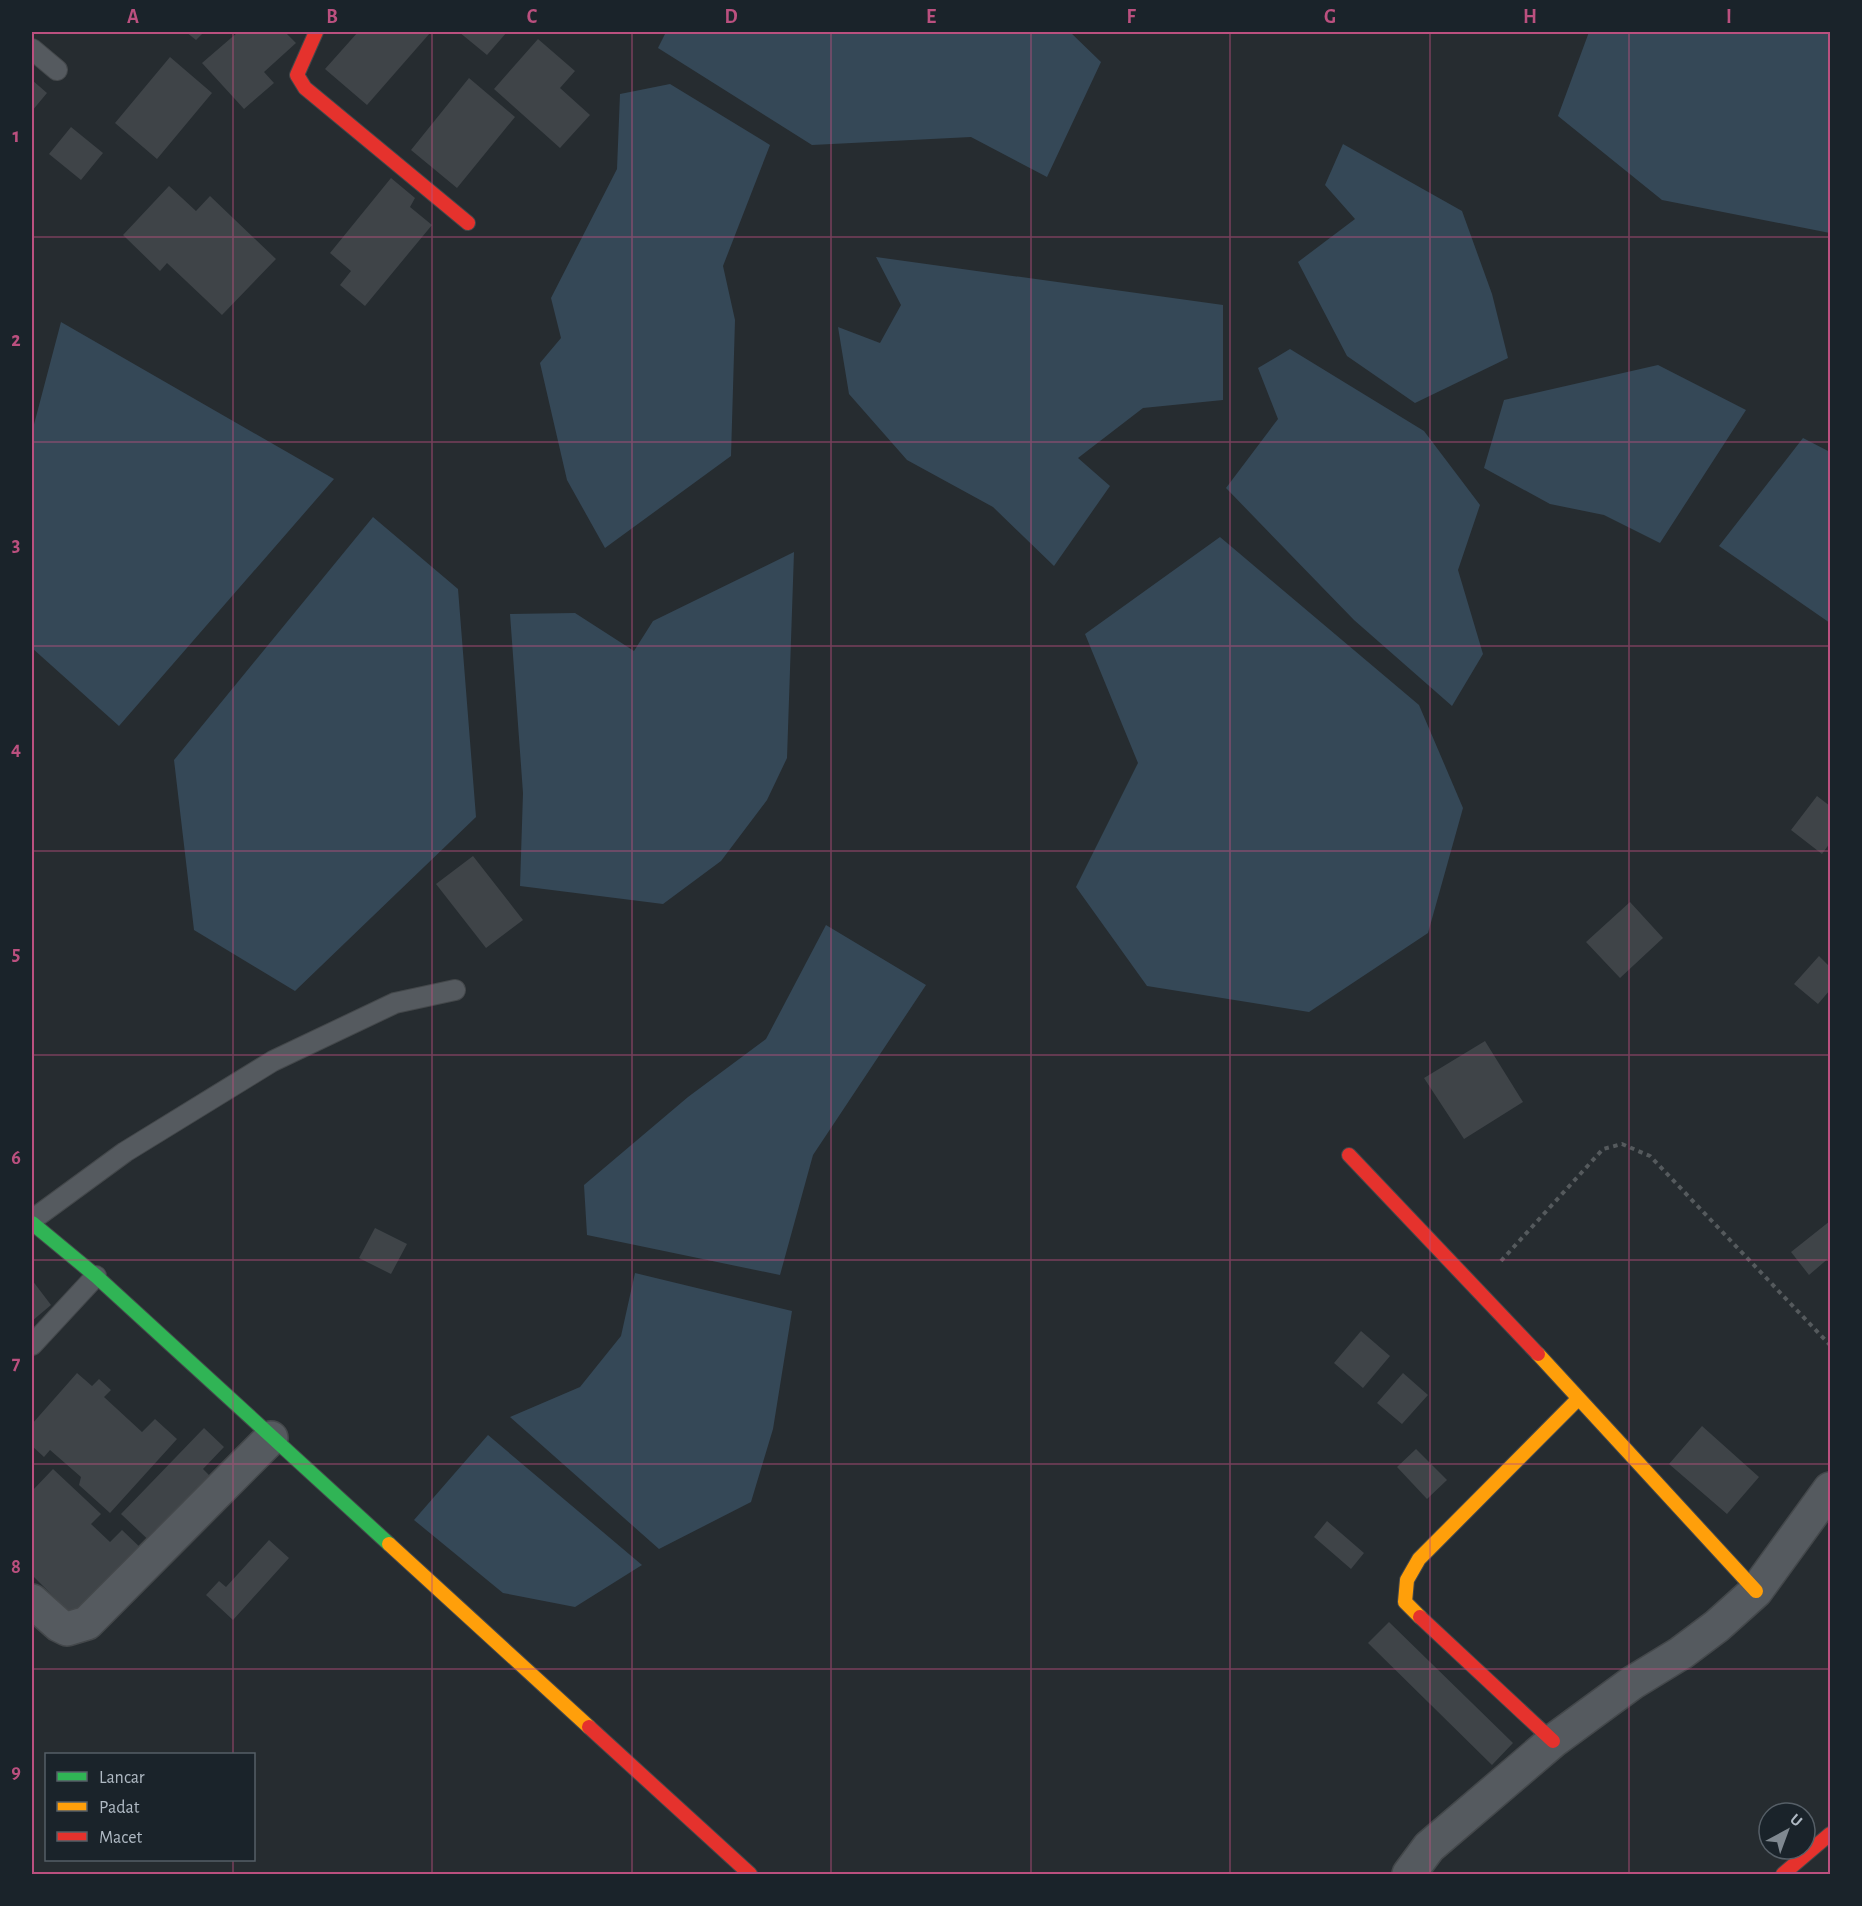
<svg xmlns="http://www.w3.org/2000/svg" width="1862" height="1906" viewBox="0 0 1862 1906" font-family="'Alegreya Sans',sans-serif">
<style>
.water{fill:#354857}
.building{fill:#3f4448}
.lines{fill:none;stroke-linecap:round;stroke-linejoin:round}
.lane-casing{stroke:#44484b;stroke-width:22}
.street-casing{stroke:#44484b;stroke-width:36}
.fast-casing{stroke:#44484b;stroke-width:16}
.slow-casing{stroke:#44484b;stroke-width:16}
.jam-casing{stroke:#44484b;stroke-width:16}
.path{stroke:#555a5d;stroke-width:4;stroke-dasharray:4.5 4.5;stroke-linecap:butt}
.lane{stroke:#555a5f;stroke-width:20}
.street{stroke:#555a5f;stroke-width:33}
.fast{stroke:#30b455;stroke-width:14}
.slow{stroke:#ff9f0a;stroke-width:14}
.jam{stroke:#e5322d;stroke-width:14}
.grid{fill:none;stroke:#bb507f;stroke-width:1.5;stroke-opacity:0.55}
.neatline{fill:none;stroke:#bb507f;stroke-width:2}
.grid-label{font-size:20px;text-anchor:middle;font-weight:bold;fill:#bb507f}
</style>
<rect width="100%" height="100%" fill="#262c30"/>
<path class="water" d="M666,32H1070L1101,62L1047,177L971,137L812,145L658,48Z
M1589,32H1830V233L1662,200L1558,116Z
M670,84L770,145L723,266L735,320L731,456L605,548L567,480L540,363L561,338L551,298L617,169L620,94Z
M1343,144L1462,211L1492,294L1508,358L1415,403L1347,356L1298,262L1355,219L1325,185Z
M876,257L1223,305V400L1143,408L1078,458L1110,486L1054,566L993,507L907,460L849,394L838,327L880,343L901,305Z
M61,322L334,479L119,726L32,648V432Z
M1290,349L1424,431L1480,505L1458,570L1483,654L1452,706L1354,620L1226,488L1278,419L1258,368Z
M1658,365L1746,410L1660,543L1604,515L1550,504L1484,468L1504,400Z
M1803,438L1830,452V623L1719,546Z
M373,517L458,589L476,817L295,991L194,930L174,760Z
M1220,537L1419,705L1463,808L1428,933L1309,1012L1147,986L1076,887L1138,763L1085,634Z
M794,552L787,758L767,800L721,861L663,904L520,886L523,793L510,614L575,613L634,651L653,621Z
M826,925L926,985L813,1155L780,1275L587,1235L584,1185L688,1097L766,1039Z
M635,1273L792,1311L773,1429L751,1502L659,1549L510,1417L580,1387L621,1336Z
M488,1435L642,1565L575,1607L503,1593L414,1520Z"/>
<path class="building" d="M186,32H204L196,40Z
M238,32H285L296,43L264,72L274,83L244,109L202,63Z
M358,32H428L430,33L367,105L325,69Z
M459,32H507L487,55Z
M538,39L575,71L560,88L590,115L560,148L494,89Z
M170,57L212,93L157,159L115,123Z
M469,78L515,117L457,188L411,150Z
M32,80L47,93L32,111Z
M71,127L103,153L81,180L49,154Z
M391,178L415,198L410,207L432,225L365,306L340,285L351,271L330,253Z
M169,186L196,211L210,196L276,259L222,315L167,263L160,271L123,235Z
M1817,796L1830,806V843L1822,854L1791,830Z
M473,856L523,920L486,948L436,884Z
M1630,902L1663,938L1620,978L1586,942Z
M1819,956L1830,967V990L1818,1004L1794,984Z
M1485,1041L1523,1102L1464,1139L1424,1078Z
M1830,1221V1257L1809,1275L1791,1252Z
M375,1228L407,1244L391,1274L359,1258Z
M32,1280L51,1305L32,1321Z
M1361,1331L1390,1356L1363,1388L1334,1363Z
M77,1373L92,1386L99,1379L111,1390L104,1397L142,1432L155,1419L177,1439L110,1513L79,1485L81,1477L50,1450L44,1457L32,1446V1424Z
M1403,1373L1428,1395L1402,1424L1377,1403Z
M1702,1426L1759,1477L1727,1514L1669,1464Z
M204,1428L224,1447L203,1469L218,1484L157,1548L121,1514Z
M1416,1449L1447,1480L1427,1499L1397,1467Z
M53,1469L101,1514L91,1524L110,1542L122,1530L144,1551L71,1627L49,1606L55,1598L32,1575V1491Z
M1327,1521L1364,1553L1351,1569L1314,1537Z
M269,1540L289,1558L233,1620L206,1595L219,1581L226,1587Z
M1389,1622L1513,1743L1492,1765L1368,1643Z"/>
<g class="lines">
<g class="lane-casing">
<path id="lane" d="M32,49L57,70
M32,1220L125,1152L273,1061L395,1003L455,990
M32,1345L96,1276"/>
</g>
<g class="street-casing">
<path id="street" d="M32,1601L59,1625L67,1629L87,1623L271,1438
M1409,1874L1429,1847L1553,1741L1632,1683L1681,1653L1717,1626L1756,1591L1830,1489"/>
</g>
<g class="fast-casing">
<path id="fast" d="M32,1223L96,1276L389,1544"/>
</g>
<g class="slow-casing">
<path id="slow" d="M1538,1354L1756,1591
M389,1544L589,1727
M1420,1617L1405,1602L1407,1580L1419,1559L1578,1399"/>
</g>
<g class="jam-casing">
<path id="jam" d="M316,32L297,75L305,88L468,223
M1349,1155L1538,1354
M1420,1617L1553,1741
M589,1727L750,1874
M1783,1874L1830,1834"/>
</g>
<path class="path" d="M1501,1261L1603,1149L1622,1144L1650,1156L1830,1345"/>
<use href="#lane" class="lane"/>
<use href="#street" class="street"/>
<use href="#fast" class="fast"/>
<use href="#slow" class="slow"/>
<use href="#jam" class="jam"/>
</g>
<path class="grid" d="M233,32V1754M432,32V1874M632,32V1874M831,32V1874M1031,32V1874M1230,32V1874M1430,32V1874M1629,32V1874M32,237H1830M32,442H1830M32,646H1830M32,851H1830M32,1055H1830M32,1260H1830M32,1464H1830M32,1669H1830M233,1860V1874"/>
<rect width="1862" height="1906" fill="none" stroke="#1a232a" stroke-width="66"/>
<rect x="45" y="1753" width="210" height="108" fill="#1a232a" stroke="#565f67" stroke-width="1.5"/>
<rect x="57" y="1772" width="30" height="9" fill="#30b455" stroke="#565f67" stroke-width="1.5"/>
<text x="99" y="1783" font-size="18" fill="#afb9c3">Lancar</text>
<rect x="57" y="1802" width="30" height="9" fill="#ff9f0a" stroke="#565f67" stroke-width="1.5"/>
<text x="99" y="1813" font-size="18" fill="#afb9c3">Padat</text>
<rect x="57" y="1832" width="30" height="9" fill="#e5322d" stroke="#565f67" stroke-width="1.5"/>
<text x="99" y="1843" font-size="18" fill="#afb9c3">Macet</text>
<g transform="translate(1787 1831) rotate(41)"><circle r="28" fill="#1a232a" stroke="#565f67" stroke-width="1.5"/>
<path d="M0-4.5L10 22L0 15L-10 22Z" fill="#7f8890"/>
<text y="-9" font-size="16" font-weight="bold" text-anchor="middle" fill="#afb9c3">U</text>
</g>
<rect x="33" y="33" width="1796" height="1840" class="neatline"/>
<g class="grid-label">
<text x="133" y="23">A</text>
<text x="332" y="23">B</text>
<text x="532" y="23">C</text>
<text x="731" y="23">D</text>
<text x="931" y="23">E</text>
<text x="1131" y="23">F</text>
<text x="1330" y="23">G</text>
<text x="1530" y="23">H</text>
<text x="1729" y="23">I</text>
<text x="16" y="142">1</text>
<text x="16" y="346">2</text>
<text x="16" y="551">3</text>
<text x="16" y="755">4</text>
<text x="16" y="960">5</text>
<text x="16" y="1164">6</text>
<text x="16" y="1369">7</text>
<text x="16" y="1573">8</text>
<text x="16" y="1778">9</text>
</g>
</svg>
